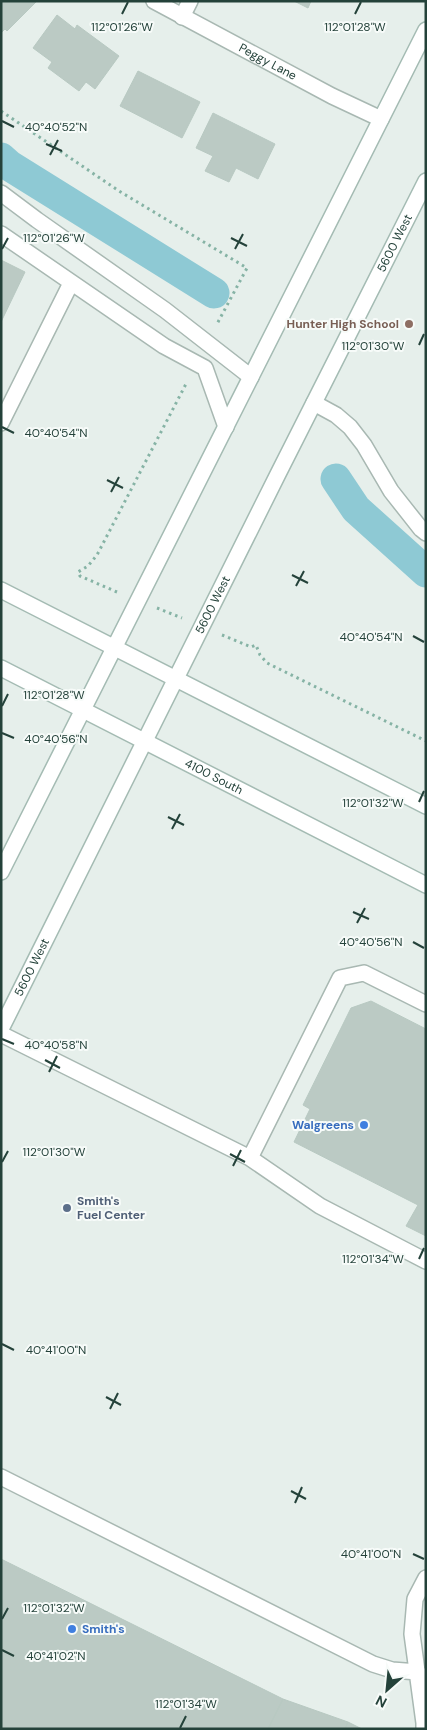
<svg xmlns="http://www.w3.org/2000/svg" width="427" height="1730" viewBox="0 0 427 1730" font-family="'DM Sans',sans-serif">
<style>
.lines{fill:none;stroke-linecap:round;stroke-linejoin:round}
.canal{stroke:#8ec9d4;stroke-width:31}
.building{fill:#bbcac4;stroke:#b8c9c2}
.lane-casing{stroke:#a8b8b2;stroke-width:18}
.street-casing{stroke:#a8b8b2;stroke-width:18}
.secondary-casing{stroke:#a4bbb3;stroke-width:18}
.path{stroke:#86b3a5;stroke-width:3;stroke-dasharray:2.5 4;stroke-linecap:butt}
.lane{stroke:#fff;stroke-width:15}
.street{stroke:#fff;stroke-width:15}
.secondary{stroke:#fff;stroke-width:15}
.ticks{fill:none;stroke:#24423a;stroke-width:2}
.education-dot{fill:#8d6e63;stroke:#f7fbf9;stroke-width:2}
.shop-dot{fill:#3f7fe0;stroke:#f7fbf9;stroke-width:2}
.service-dot{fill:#5c6f8a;stroke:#f7fbf9;stroke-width:2}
.labels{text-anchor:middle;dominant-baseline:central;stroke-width:4;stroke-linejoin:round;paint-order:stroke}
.street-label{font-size:12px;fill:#24423a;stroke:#f7fbf9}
.education-label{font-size:12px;font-weight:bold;fill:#785e54;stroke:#f7fbf9;text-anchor:end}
.shop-label{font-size:12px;font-weight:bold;fill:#366cbe;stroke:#f7fbf9;text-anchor:end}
.service-label{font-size:12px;font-weight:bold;fill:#4e5e75;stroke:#f7fbf9;text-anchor:start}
.ticks-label{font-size:12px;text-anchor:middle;fill:#24423a;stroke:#f7fbf9;stroke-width:4;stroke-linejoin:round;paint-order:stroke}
</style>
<rect width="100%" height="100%" fill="#e6efeb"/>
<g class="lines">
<path class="canal" d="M1,158L10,166L214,293
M336,479L356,509L426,572"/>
</g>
<path class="building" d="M1,1H37L7,31L5,29L1,33Z
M294,1H311L308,8Z
M57,15L75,29L77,25L119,56L95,89L86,82L79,91L48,68L52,62L33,48Z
M138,71L200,102L182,138L120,106Z
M213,113L275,144L258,179L236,168L229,182L205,171L213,156L196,148Z
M1,260L25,272L1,322Z
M371,1001L426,1029V1236L406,1226L418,1205L294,1142L310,1109L303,1105L351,1008Z
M1,1559L283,1699L268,1729H1Z
M283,1699L348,1722L345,1729H268Z
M348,1722L362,1729H345Z"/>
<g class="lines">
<g class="lane-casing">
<path id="lane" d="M1,193L37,220L165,310L251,377
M1,234L164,346L205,368L226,427
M314,403L336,415L350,427L364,445L391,491L421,529L426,533
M1,423L71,283
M1,1034L250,1158L320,1206L426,1261
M250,1158L340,978L364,973L426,1004
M1,1477L373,1664L392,1670L418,1672
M424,1729V1723L412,1634L415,1599L426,1578"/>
</g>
<g class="street-casing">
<g id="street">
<path id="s1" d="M154,1L332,96L381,119"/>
<path d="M182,17L190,1"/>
</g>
</g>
<g class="secondary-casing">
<g id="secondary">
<path d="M1,590L426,806"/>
<path id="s2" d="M1,668L426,885"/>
<path d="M1,872L426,30"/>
<path id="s3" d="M1,1029L278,474L426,181"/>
</g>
</g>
<path class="path" d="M1,111L119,191L247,268L217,324
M117,592L80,576L78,572L88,566L97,555L187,382
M157,608L182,618
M222,635L251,647L256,645L260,655L267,663L426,741"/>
<use href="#lane" class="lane"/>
<use href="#street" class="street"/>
<use href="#secondary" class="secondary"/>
</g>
<path class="ticks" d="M122,14L128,2M355,14L361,2M2,121L14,127M46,144L62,151M50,155L58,140M231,238L247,246M2,249L8,238M235,249L243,234M419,345L424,334M2,427L14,433M107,480L123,488M111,492L119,477M292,575L308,583M296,586L304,571M413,636L424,642M2,706L8,694M2,733L14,738M419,802L424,791M168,817L184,825M172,829L180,814M353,912L369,919M357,923L365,908M413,942L424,948M2,1039L14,1044M45,1060L60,1068M49,1072L57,1056M230,1154L245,1162M2,1162L8,1151M233,1166L241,1150M419,1259L424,1248M2,1344L14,1350M106,1397L121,1405M110,1409L118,1393M291,1491L306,1499M295,1503L302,1487M413,1554L424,1559M2,1619L8,1608M2,1650L14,1656M180,1728L186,1716"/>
<circle class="education-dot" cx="409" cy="324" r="5"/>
<g class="shop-dot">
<circle cx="364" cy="1125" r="5"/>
<circle cx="72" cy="1629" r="5"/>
</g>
<circle class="service-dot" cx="67" cy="1208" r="5"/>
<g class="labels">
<g class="street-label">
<text stroke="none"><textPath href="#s1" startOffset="129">Peggy Lane</textPath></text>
<text stroke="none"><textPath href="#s3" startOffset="879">5600 West</textPath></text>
<text stroke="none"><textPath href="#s3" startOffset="474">5600 West</textPath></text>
<text stroke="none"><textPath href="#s2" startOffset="239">4100 South</textPath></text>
<text stroke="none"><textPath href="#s3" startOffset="69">5600 West</textPath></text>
</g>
<g class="education-label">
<text x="399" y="324">Hunter High School</text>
</g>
<g class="shop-label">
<text x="354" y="1125">Walgreens</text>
<text x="82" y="1629" text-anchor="start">Smith's</text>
</g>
<g class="service-label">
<text x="77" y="1201">Smith's<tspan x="77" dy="14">Fuel Center</tspan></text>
</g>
</g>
<g class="ticks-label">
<text x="122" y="31">112°01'26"W</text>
<text x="355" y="31">112°01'28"W</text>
<text x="56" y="131">40°40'52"N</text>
<text x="54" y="242">112°01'26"W</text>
<text x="373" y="350">112°01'30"W</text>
<text x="56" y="437">40°40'54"N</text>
<text x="371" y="641">40°40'54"N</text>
<text x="54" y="699">112°01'28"W</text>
<text x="56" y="743">40°40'56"N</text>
<text x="373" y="807">112°01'32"W</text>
<text x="371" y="946">40°40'56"N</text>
<text x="56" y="1049">40°40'58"N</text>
<text x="54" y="1156">112°01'30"W</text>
<text x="373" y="1263">112°01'34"W</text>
<text x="56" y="1354">40°41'00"N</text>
<text x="371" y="1558">40°41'00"N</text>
<text x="54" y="1612">112°01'32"W</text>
<text x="56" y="1660">40°41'02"N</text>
<text x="186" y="1708">112°01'34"W</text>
</g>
<rect width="427" height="1730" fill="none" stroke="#24423a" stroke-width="5"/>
<g transform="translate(387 1690) rotate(207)" stroke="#f7fbf9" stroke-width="4" paint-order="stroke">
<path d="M0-4L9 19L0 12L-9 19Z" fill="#24423a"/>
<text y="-8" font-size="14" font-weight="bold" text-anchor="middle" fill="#24423a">N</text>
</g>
</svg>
